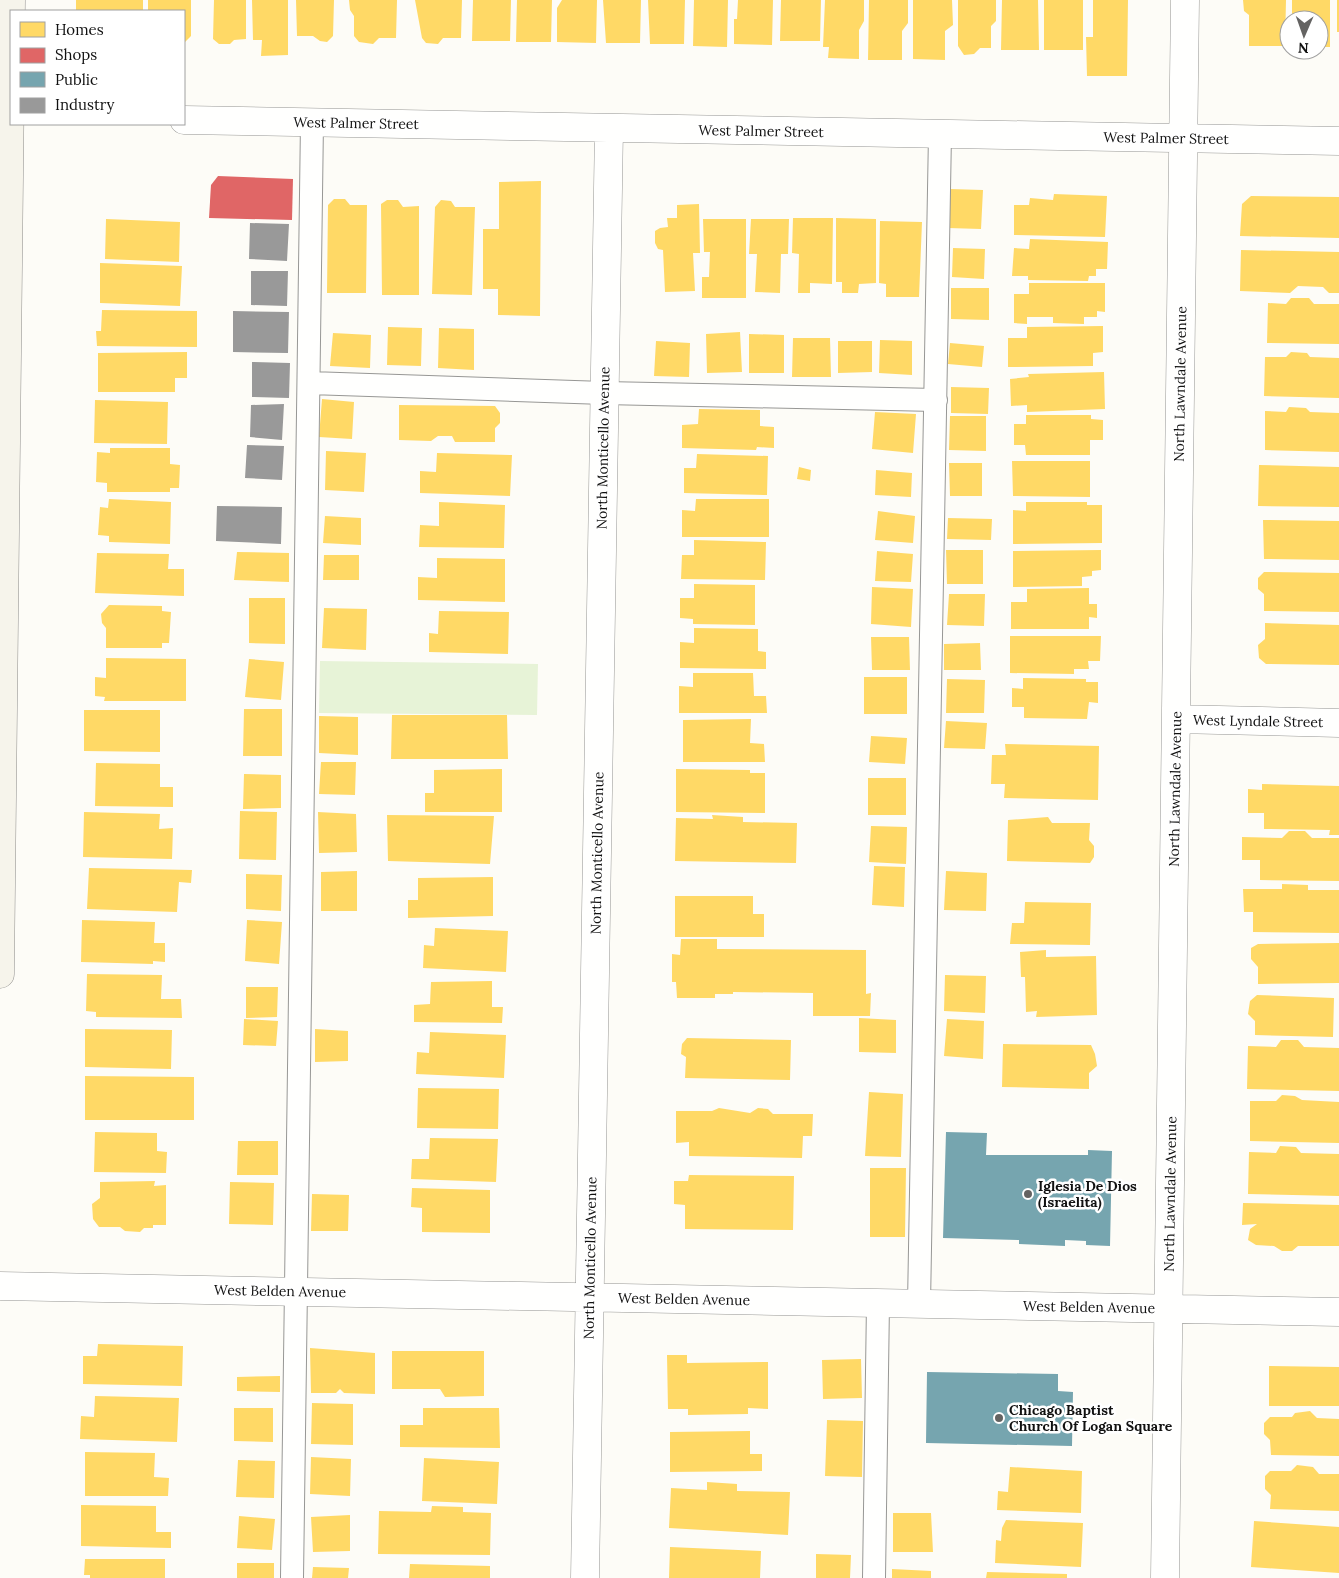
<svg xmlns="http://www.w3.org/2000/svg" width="1339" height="1578" viewBox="0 0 1339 1578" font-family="Lora,serif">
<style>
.green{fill:#e7f3d7}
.homes{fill:#ffd966}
.shops{fill:#e06666}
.public{fill:#76a5af}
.industry{fill:#999}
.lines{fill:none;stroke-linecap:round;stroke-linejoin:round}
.lane-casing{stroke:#979795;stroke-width:24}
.street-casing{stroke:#979795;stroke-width:29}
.secondary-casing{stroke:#8e8d8b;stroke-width:29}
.lane{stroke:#fffffe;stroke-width:22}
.street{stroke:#fffffe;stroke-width:28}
.secondary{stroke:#f6f4eb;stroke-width:28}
.poi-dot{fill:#646362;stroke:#fff;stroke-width:2}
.labels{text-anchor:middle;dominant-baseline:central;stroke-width:5;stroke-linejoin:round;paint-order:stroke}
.street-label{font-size:14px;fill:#111;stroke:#fff}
.poi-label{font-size:14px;font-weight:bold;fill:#111;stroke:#fff;text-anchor:start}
</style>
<rect width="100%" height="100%" fill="#fdfcf7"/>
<path class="green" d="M320,661L538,664L537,715L319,713Z"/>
<path class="homes" d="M76,0H143V11H76Z
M148,0H191V36L185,42L184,11H148Z
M214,0H246V39L234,40L230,44H219L213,39Z
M252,0H288V55L261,56L262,40H253Z
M296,0H334L333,36L327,42L320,41L313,36H297Z
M349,0H397L396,38H379L373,44L359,42L354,36V16L350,10Z
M415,0H462L461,38H443L438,44L426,43L422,38Z
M473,0H511L510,41H472Z
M517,0H552L551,42H516Z
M562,0H597L596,43L557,42V8Z
M603,0H641L640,43H606Z
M648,0H685L684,44H650Z
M694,0H728L727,47L693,46Z
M738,0H773L772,45L734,44V19H737Z
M781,0H821L820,41H780Z
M825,0H864V21L859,30V59L828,58L829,47H823Z
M869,0H908V23L902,31V60H868Z
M913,0H952L953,25L945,31V60L913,59Z
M958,0H996V21L991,26V48H980L974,54L964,55L958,46Z
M1002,0H1038L1039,50H1001Z
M1044,0H1083V50H1044Z
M1093,0H1128L1127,76H1087L1086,37H1093Z
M1243,0H1286L1285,46H1249V15L1244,11Z
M1292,0H1330V47H1319V20H1292Z
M1337,0H1339V32H1337Z
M541,181L540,316L498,315V289H483V229H499V182Z
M950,189L983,190L981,229L948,228Z
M1054,194L1107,196L1105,237L1014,235V205H1029L1030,198L1053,200Z
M1251,196L1339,197V238L1240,236L1242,204Z
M334,199H345L350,205H367L366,293H327L328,205Z
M387,200H398L403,207L419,206V295H382L381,204Z
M441,200L451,201L455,207H475L472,295L432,294L435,207Z
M699,204L700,253H693L695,291L665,292L663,250L658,249L655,243V231L660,228L668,227L667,218H677V205Z
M793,218H833L832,284L810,283V293H798L799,254L792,253Z
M836,218L876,219V283L859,284L858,293H842V282H836Z
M106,219L180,222L179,262L105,259Z
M703,219H746V298H702V277H709L710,252H704Z
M751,219H789L788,254H781L780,293L755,292L757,254H749Z
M880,221L922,222L919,297H886V284L879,283Z
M1030,239L1108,242L1107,269H1096V276H1089L1088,281L1028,280V276H1012L1014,248L1029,249Z
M953,248L985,249L984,279L952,277Z
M1241,250L1339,252V293H1329L1323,287L1298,286L1290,293L1240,291Z
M100,263L182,266L180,306L100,303Z
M1029,283H1105V312L1097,311V317H1084V324L1053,323V317H1027V324L1014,323V294H1029Z
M951,288H989V320L951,319Z
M1291,298H1309L1314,304H1339V344L1267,343L1268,303L1286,304Z
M102,310L197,311V347L97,346L96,331H101Z
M1103,326V352L1093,353V366L1008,367V338H1027V327Z
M388,327L422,328L421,366L387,365Z
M439,328L474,329V370L438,368Z
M740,332L742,372L707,373L706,334Z
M333,333L371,335L370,368L330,366Z
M749,334L784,335V373H749Z
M793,338H830L831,377H792Z
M880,340L912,341V375L879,373Z
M656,341L690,343L689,377L654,376Z
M838,341H872V372L838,373Z
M950,343L984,346L982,367L948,364Z
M187,352V378H175V392H98V353Z
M1291,352L1307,353L1310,357L1339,358V398L1264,396L1265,357H1286Z
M1104,372L1105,409L1027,412V405L1011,406L1010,379L1029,377L1028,374Z
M951,387L989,388L988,414L951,413Z
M322,399L354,402L352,439L319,437Z
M95,400L168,402L167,444L94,443Z
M399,405L495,406L500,413V423L495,428V442H455L452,436H438L431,441L399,440Z
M1289,407L1306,408L1310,412L1339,413V452L1265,450V411L1286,412Z
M699,409L760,410V426L774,427V448L757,447L756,450L682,448V425L698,424Z
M875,412L916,414L913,453L872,449Z
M1026,415H1091V419L1103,420V440H1090V455H1026L1025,445H1014V424H1026Z
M950,416H986V451L949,450Z
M110,448H170V464L180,465L179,488H170V492H107V483L96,482L97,452L110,453Z
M326,451L366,453L364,492L325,490Z
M437,453L512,455L510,496L420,493V471L436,472Z
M697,454L768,456L767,495L684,493V468H696Z
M1012,461H1090V497L1013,496Z
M949,463H982V496H950Z
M1259,465L1339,467V507L1258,506Z
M799,467L811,470L810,481L797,479Z
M876,470L912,473L911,497L875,495Z
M109,499L171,502L170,544L109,542V536L98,535L100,507L108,508Z
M696,499H769V537H682V510L695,511Z
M439,502L505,505L504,548L419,547L420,525L439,526Z
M1026,502H1087V505H1102V543L1013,544V510L1026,511Z
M878,511L915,516L913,543L875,540Z
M325,516L361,518V545L323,543Z
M948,518L992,519L991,540L947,539Z
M1263,520L1339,521V560L1264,559Z
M694,540L766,542L765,580L681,579L682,555H694Z
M946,550H983V584H947Z
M1101,550V570L1092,571V576L1082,577V586L1013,587V551Z
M877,551L913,554L911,582L875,581Z
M237,552L289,553V582L234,580Z
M97,553L169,554L168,569H184V596L95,593Z
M324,555H359V580H323Z
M437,558L505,559V602L418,600V577L437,578Z
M1264,572L1339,573V612L1264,611V594L1258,589V578Z
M694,584L755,585V625L693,624V619L680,618V598H694Z
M872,587L913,589L911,627L871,624Z
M1089,588V604H1097V618L1089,617V629H1011V602H1027V589Z
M949,594H985L984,626L947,625Z
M249,598H285V644L249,643Z
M109,605L162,606V611L171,612L169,643H162V648H106V628L102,623L101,614Z
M324,608L367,609L366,650L322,648Z
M439,611L509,612L508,654L429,652V633L438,634Z
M1265,623L1339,625V665L1266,664L1259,658L1258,645L1265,639Z
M694,628L758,629V651L766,652V669L680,668V642L694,643Z
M1010,636H1101L1100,661H1088L1089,669H1074V674L1010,673Z
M871,637H909L910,670H872Z
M980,643L981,670H944V644Z
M106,658L186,659V701H104L105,697L95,696V677L106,678Z
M249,659L284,662L281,700L245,697Z
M693,673H753L754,696H766L767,713H679V686L693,687Z
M864,677H907V714H864Z
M1023,678L1086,679V682H1098V703L1089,702L1087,719L1024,718V707H1012V688L1023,689Z
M947,679L985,680L984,713H946Z
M244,709H282V756H243Z
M84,710H160V752L84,751Z
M392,715H507L508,759H391Z
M319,716L358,717V755L319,753Z
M751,719L750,743L764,744L765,762H683V720Z
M946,721L987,723L985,749L944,748Z
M871,736L907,738L905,764L869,762Z
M1005,744L1099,746L1098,800L1004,798L1005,784H991L992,755H1006Z
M321,762H356L355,795L319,794Z
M96,763L160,764V787H173V807L95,806Z
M502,769V812H425V793H434V770Z
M676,769L750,770V773H765V813L676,812Z
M244,774L281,775V808L243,809Z
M868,778H906V815H868Z
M1262,784L1339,786V835H1329L1330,830L1264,829V813H1248V789L1262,790Z
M240,811L277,812L276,860L239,859Z
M84,812L160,814L159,829L173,828L172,859L83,857Z
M318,812L356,814L357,852L319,853Z
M387,815L494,816L490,864L388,861Z
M712,815L743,817V822L797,823L796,863L675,861L676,818L713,819Z
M1048,817L1052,823H1090L1089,840L1094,846V857L1090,863L1007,861L1008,820Z
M871,826L907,827L906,864L869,862Z
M1289,831H1305L1312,838H1339V881L1260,880V860H1242V837L1282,838Z
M874,866L905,867L904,907L872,905Z
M89,868L192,870L191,883L179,882L177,912L87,909Z
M357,871V911H321V872Z
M946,871L987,873L986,911L944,910Z
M246,874L282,875L281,911L246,909Z
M493,877V916L408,918V900H418V878Z
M1282,884L1308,885V890H1339V933L1253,932V912H1244L1243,889H1282Z
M675,896H753V914H764V937H675Z
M1025,902L1091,903L1090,945L1010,944L1012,923H1024Z
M82,920L155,922L154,943H165V962L153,961V964L81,962Z
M247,920L282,922L279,964L245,961Z
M435,928L508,931L506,972L423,968L424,945L434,946Z
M681,939H717V949L866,950V994L871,993L870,1016H813V993L733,992V994H715V998H677L676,982H672V954L680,955Z
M1339,943V983L1258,984V967L1251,959V948L1258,944Z
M1046,950V957L1096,956L1097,1015L1036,1017L1037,1011L1026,1012L1025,977H1021L1020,952Z
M87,974L162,975L161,999H181L182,1018L96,1017V1012L86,1011Z
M945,975L986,976L985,1013L944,1011Z
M492,981V1007H503L502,1023L414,1022V1005L430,1004L431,982Z
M246,987H278L277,1017L246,1018Z
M1257,995L1334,998L1333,1037L1255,1035V1021L1248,1014L1250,1001Z
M859,1018L896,1020V1053L859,1052Z
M244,1019L278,1021L276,1046L243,1045Z
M947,1019L984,1021L983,1059L944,1056Z
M85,1029L172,1030L171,1069L85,1067Z
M315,1029L348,1031V1061L315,1062Z
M430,1032L506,1035L504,1078L416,1074L417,1052L429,1053Z
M687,1038L791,1040L790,1080L685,1078L686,1057L681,1054L682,1044Z
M1281,1040H1298L1304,1047L1339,1048V1091L1247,1089L1248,1046L1276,1047Z
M1003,1044L1091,1045L1095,1054L1097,1066L1089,1073V1089L1002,1087Z
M85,1076L194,1077V1120H85Z
M418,1088L499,1089L498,1129L417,1128Z
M869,1092L903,1094L901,1157L865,1156Z
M1282,1095L1295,1096L1302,1100L1339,1102V1143L1250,1141V1101H1276Z
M719,1108L750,1113L758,1108L768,1109L773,1114H813L812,1136H803L802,1158L689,1156V1142L676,1143V1111H712Z
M95,1132L157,1133V1151L167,1152L166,1173L94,1172Z
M430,1138L498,1139L496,1182L411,1179L412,1159H429Z
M238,1141H278V1175H237Z
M1280,1146L1296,1147L1301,1153L1339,1154V1196L1248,1194L1249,1152L1276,1153Z
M870,1168H906L905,1237H870Z
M689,1175L794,1176L793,1230L685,1229V1205L674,1204V1181H688Z
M155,1181L154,1186L166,1185V1225H153V1228H144L140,1232L125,1231L120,1227H99L93,1219L92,1204L100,1198V1182Z
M230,1182L274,1183L273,1225L229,1224Z
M412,1188L490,1190V1233L422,1232V1208L411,1207Z
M312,1194L349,1195L348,1231H311Z
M1243,1203L1339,1205V1246H1298L1292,1251H1282L1274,1246L1256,1245L1248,1240L1250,1229L1257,1224L1242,1225Z
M98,1344L183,1346L182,1386L83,1384V1356H97Z
M310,1348L375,1353V1394L344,1393L340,1389L336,1393H311Z
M392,1351H484V1396L445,1397L440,1389H392Z
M667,1355H687V1363L768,1362V1409L748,1408V1414L688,1415V1409H668Z
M861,1359L862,1398L823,1399L822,1360Z
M1269,1366L1339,1367V1406H1269Z
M280,1376V1392L237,1391V1377Z
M95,1396L179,1398L177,1442L80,1439L81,1416L94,1417Z
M312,1403L353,1404V1445L311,1444Z
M234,1408H273V1442L234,1441Z
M423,1408H499L500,1448L400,1447V1425H423Z
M1310,1411L1317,1418L1339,1419V1456L1271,1455L1270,1440L1264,1434V1423L1270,1417H1292L1295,1413Z
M827,1420L863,1421L862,1477L825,1476Z
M750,1431V1454H762V1471L670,1472V1432Z
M85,1452L155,1453L154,1477L169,1478L168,1496H85Z
M311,1457L351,1459L350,1496L310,1494Z
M424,1458L499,1462L497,1504L422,1501Z
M238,1460L275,1461L274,1498L236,1497Z
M1297,1465L1313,1467L1319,1474H1339V1511L1270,1509L1271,1495L1265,1489V1476L1270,1471H1291Z
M1010,1467L1082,1471L1081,1513L997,1510L998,1491L1008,1492Z
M707,1482L737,1484V1491L790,1492L788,1535L669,1528L671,1488L707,1490Z
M81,1505L156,1506V1532H171V1548L81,1546Z
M432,1506L463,1507V1512L491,1513L490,1555L378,1554L379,1511L431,1512Z
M893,1513H931L933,1552H893Z
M350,1515V1551L313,1552L311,1517Z
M239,1516L275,1519L272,1550L237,1548Z
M1006,1520L1083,1523L1081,1567L995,1563L996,1540L1001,1541L1002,1528Z
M1254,1521L1339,1527V1573L1251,1567Z
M670,1547L761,1551L760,1578H669Z
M816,1554L851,1555L850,1578H816Z
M85,1559H165V1578H90V1575H84Z
M237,1563H274V1578H237Z
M410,1564L490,1566V1578H409Z
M313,1567L349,1568L348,1578H312Z
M892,1569L931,1571V1578H892Z
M987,1572L1067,1574V1578H986Z"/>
<path class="shops" d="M218,176L293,179L292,220L209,218L211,185Z"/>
<path class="public" d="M946,1132L987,1133L986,1155H1088V1150L1112,1151L1110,1246L1086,1245V1241L1065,1240V1246L1019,1244V1240L943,1238Z
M927,1372L1058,1374V1391L1073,1392L1072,1446L926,1443Z"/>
<path class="industry" d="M250,223L289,224L287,261L249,259Z
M251,271H288L287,306L251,305Z
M233,311L289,312L288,353L233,352Z
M252,362L290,363L289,398L252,397Z
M284,404L282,440L250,437L251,405Z
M247,445L284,446L282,480L245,478Z
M217,506L282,507L281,544L216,541Z"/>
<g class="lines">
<g class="lane-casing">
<path id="lane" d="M310,383L604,393L936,400
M919,1304L940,134
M292,1578L312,122
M874,1578L878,1303"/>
</g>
<g class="street-casing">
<path id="street" d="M184,120L1339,141
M1176,719L1339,723
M0,1286L1339,1312
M585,1578L609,128
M1165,1578L1185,0"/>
</g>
<g class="secondary-casing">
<path id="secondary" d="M0,974L11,0"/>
</g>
<use href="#lane" class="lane"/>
<use href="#street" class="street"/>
<use href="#secondary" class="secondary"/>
</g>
<g class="poi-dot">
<circle cx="1028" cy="1194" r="5"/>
<circle cx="999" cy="1418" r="5"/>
</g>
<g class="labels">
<g class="street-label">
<text transform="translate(356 123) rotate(1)">West Palmer Street</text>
<text transform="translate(761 131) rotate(1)">West Palmer Street</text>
<text transform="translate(1166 138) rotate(1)">West Palmer Street</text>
<text transform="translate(1180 384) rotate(-89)">North Lawndale Avenue</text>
<text transform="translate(603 448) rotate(-89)">North Monticello Avenue</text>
<text transform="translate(1258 721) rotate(1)">West Lyndale Street</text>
<text transform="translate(1175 789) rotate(-89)">North Lawndale Avenue</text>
<text transform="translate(597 853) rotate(-89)">North Monticello Avenue</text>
<text transform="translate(1170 1194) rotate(-89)">North Lawndale Avenue</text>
<text transform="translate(590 1258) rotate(-89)">North Monticello Avenue</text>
<text transform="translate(280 1291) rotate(1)">West Belden Avenue</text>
<text transform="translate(684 1299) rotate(1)">West Belden Avenue</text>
<text transform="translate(1089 1307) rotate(1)">West Belden Avenue</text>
</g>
<g class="poi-label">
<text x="1038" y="1186">Iglesia De Dios<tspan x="1038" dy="16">(Israelita)</tspan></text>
<text x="1009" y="1410">Chicago Baptist<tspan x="1009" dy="16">Church Of Logan Square</tspan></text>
</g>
</g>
<rect x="10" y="10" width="175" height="115" fill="#ffffff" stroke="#a0a0a0"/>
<rect x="20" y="22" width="25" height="15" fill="#ffd966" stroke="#a0a0a0"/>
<text x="55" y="35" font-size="15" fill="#111111">Homes</text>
<rect x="20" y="48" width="25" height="15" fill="#e06666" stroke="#a0a0a0"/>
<text x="55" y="60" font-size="15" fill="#111111">Shops</text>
<rect x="20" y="72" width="25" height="15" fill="#76a5af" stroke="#a0a0a0"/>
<text x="55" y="85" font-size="15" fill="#111111">Public</text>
<rect x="20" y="98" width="25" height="15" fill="#999999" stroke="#a0a0a0"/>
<text x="55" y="110" font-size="15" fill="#111111">Industry</text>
<g transform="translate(1304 35) rotate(182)"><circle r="24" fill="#ffffff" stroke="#a0a0a0"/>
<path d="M0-4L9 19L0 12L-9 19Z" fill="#646362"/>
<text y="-8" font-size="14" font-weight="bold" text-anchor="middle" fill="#111111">N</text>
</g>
</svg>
